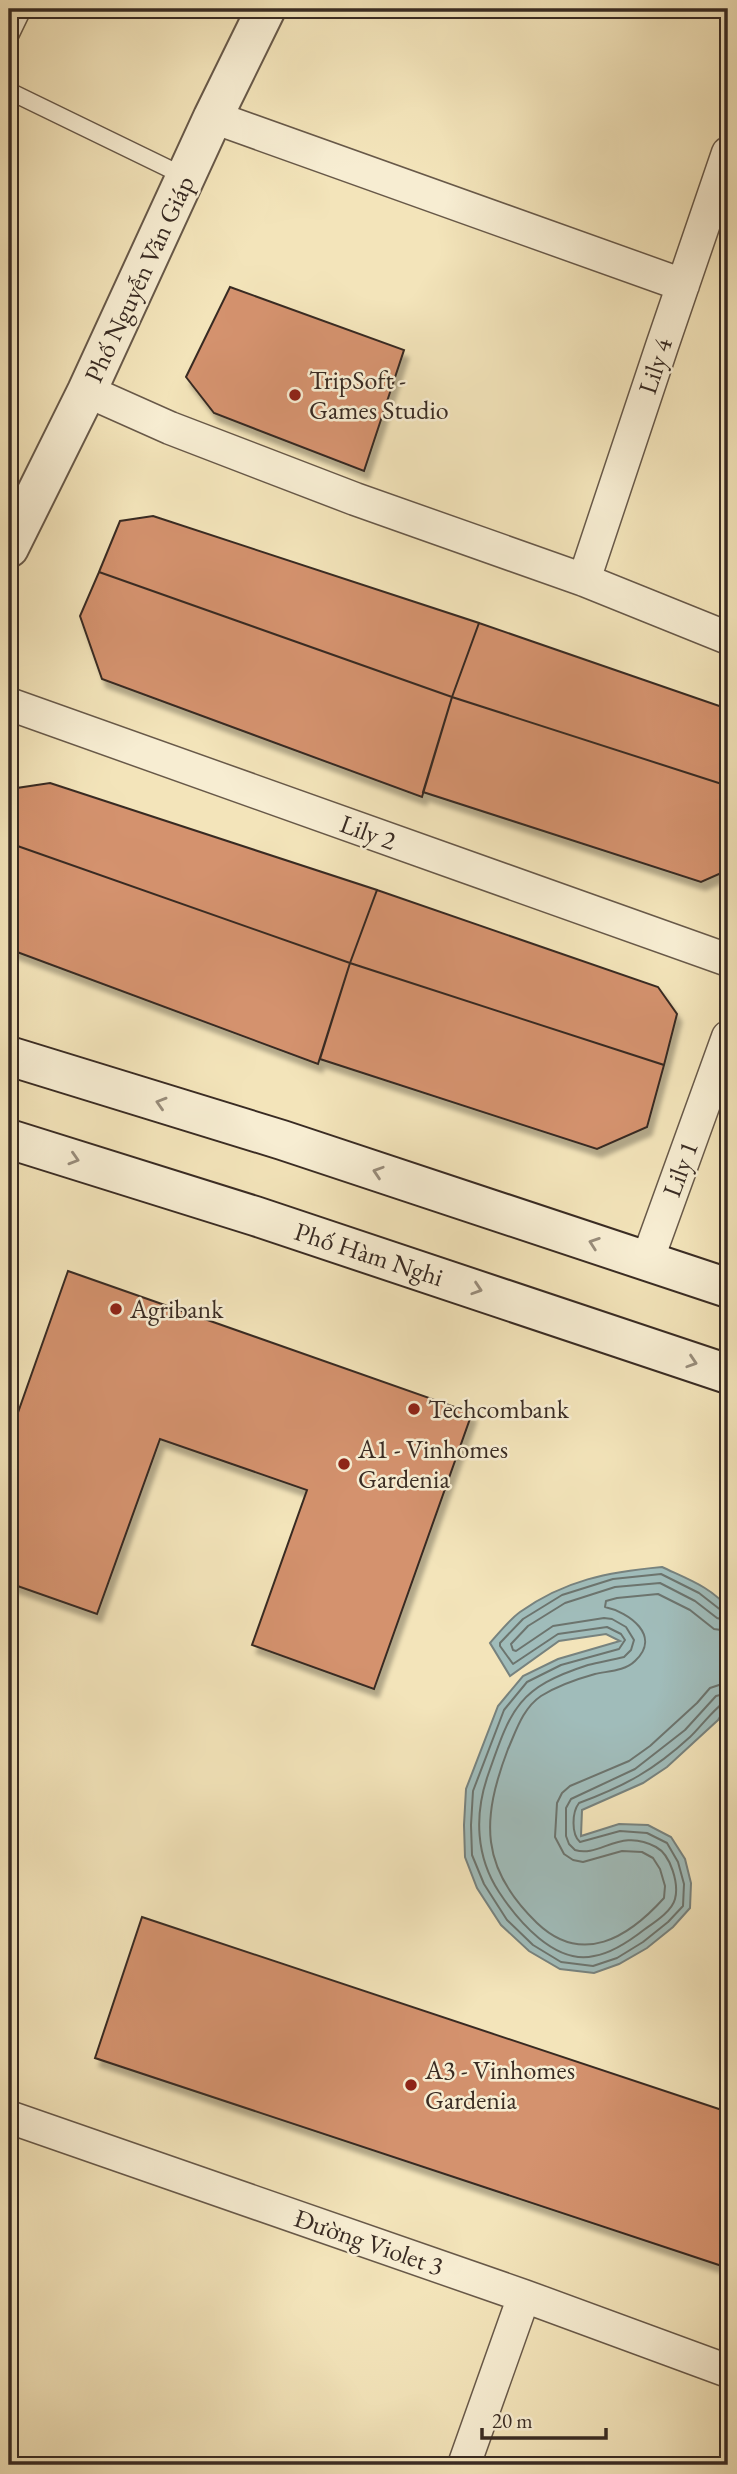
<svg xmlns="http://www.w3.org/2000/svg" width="737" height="2474" viewBox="0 0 737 2474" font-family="'EB Garamond',serif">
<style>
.water{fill:#a0bcba;stroke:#77827e;stroke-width:2}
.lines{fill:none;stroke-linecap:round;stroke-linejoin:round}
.shore{stroke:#6c746e;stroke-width:2}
.building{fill:#d4926e;stroke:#392b23;stroke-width:2;filter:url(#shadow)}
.service-casing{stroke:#685949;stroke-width:19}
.minor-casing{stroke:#685949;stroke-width:35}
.tertiary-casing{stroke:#685949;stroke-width:42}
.secondary-casing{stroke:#392b23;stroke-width:42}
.service{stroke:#f7edd2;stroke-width:16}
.minor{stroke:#f7edd2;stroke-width:32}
.tertiary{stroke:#f7edd2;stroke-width:38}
.secondary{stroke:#f7edd2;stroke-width:38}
.oneway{stroke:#988c7a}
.poi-dot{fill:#8f2418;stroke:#f7edd2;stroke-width:2.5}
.labels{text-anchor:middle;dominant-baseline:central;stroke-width:5;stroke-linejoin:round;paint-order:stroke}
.street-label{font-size:26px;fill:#392b23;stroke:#f7edd2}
.poi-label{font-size:26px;fill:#392b23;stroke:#f7edd2;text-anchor:start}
</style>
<defs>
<filter id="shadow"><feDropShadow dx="4.5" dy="8" stdDeviation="2" flood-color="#0004"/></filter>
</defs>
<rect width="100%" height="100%" fill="#f3e4ba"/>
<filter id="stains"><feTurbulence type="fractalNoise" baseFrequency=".00286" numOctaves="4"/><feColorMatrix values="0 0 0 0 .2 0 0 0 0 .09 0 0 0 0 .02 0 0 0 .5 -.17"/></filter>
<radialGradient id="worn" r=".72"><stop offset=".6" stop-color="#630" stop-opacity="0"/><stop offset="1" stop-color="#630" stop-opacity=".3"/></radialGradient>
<path class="water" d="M662,1567C685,1578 714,1588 728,1609V1704L718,1720L667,1767L643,1783L582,1810L581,1836L619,1824L648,1825L671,1837L685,1859L691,1883L690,1908L673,1927L647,1948L619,1964L594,1973L560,1969L529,1951L501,1925L477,1888L465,1857L464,1825L466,1789L498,1706L523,1676L558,1659L620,1641L606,1634L559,1641L510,1676L490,1643C499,1633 509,1620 520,1612C565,1580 608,1572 662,1567Z"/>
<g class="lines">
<path class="shore" d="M728,1612L722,1611L699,1593L661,1574L613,1579L562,1595L523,1619L500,1643V1646L513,1664L558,1634L607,1627L621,1634L625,1640L619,1649L561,1665L527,1682L504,1710L473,1791L471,1825L472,1855L484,1884L507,1920L533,1945L561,1962L593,1966L617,1958L643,1942L668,1922L683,1906L684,1884L678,1862L667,1843L647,1833L620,1831L580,1842C571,1834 572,1812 579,1803C625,1786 654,1770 690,1737C699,1729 719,1702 728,1701
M728,1621L717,1618L695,1601L660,1583L615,1587L565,1603L528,1626L511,1644L513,1650L516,1651L553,1626L604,1618L612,1619L626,1627L634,1640L631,1650L624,1657C612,1660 600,1662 588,1665C517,1688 511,1709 488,1775C474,1815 476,1857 499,1892C518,1921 555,1965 594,1956C613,1953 631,1940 645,1929C655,1922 672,1911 675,1899C679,1884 671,1855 656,1847C620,1827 600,1858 575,1850L569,1844L566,1836V1808L571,1799L635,1769L685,1730L716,1696L728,1693
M728,1631L714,1629L690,1610L658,1594L617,1598L606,1601L605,1607C629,1612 662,1636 635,1661C625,1671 608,1671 595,1674C577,1679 557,1686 541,1696C523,1708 516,1731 508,1749C481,1820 480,1868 537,1923C582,1966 628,1938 664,1898L665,1886L660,1869L653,1858L642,1852L622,1851L583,1862L573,1860L564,1854L555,1837L557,1803L562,1793L570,1786L629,1761L650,1746L697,1703L710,1688L728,1682"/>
</g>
<path class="building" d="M230,287L404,350L364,471L214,413L186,377Z
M153,516L479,623L452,697L99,572L120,521Z
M99,572L452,697L422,797L102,679L80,616Z
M479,623L728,709V786L452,697Z
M452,697L728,786V870L701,882L423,792Z
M50,783L377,890L350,963L9,843V807L17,788Z
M9,843L350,963L318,1064L9,949Z
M377,890L658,987L677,1014L664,1065L350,963Z
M350,963L664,1065L647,1127L597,1149L320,1059Z
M68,1271L472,1413L374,1689L252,1645L307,1490L160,1439L97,1614L9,1583V1438Z
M728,1827V1845L723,1843Z
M142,1917L728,2112V2268L95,2058Z"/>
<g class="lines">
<g class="service-casing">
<path id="service" d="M9,38L23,9
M9,91L186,177"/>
</g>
<g class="minor-casing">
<path id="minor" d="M213,117L683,285
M87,391L170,428L355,499L584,580L728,638
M584,580L662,346L728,153
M9,704L728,960
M647,1261L728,1037
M9,2117L524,2296L728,2371
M464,2465L524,2296"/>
</g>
<g class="tertiary-casing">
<path id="tertiary" d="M9,548L87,391L213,117L266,9"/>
</g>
<g class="secondary-casing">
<path id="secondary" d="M9,1056L282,1140L728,1288
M9,1139L255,1216L728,1374"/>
</g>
<use href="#service" class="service"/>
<use href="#minor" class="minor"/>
<use href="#tertiary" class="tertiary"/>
<use href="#secondary" class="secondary"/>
</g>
<defs><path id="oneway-chevron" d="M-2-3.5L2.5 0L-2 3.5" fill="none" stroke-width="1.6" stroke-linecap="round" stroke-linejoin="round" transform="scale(1.75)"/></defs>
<g class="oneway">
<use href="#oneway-chevron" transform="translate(161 1103) rotate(-163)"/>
<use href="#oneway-chevron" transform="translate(74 1159) rotate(17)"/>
<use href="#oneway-chevron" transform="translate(378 1172) rotate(-162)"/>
<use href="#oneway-chevron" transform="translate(594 1243) rotate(-161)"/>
<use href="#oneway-chevron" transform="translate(477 1289) rotate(18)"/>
<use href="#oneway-chevron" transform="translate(692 1362) rotate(18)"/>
</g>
<g class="poi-dot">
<circle cx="295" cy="395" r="7"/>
<circle cx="116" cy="1309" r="7"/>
<circle cx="414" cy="1409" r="7"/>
<circle cx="344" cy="1464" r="7"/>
<circle cx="411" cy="2085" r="7"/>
</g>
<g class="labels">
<g class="street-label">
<text transform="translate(139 279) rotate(-65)">Phố Nguyễn Văn Giáp</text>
<text transform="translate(655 366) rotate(-72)">Lily 4</text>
<text transform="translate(368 832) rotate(20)">Lily 2</text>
<text transform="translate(680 1169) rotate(-70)">Lily 1</text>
<text transform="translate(369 1254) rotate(18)">Phố Hàm Nghi</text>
<text transform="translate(369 2242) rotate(19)">Đường Violet 3</text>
</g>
<g class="poi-label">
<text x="309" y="380">TripSoft -<tspan x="309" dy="30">Games Studio</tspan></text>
<text x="130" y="1309">Agribank</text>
<text x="428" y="1409">Techcombank</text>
<text x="358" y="1449">A1 - Vinhomes<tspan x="358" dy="30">Gardenia</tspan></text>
<text x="425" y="2070">A3 - Vinhomes<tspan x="425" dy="30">Gardenia</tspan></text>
</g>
</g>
<rect width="737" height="2474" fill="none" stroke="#f3e4ba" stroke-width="35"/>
<rect x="10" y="10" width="716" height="2453" fill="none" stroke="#392b23" stroke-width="3.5"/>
<rect x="18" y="18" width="702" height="2439" fill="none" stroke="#392b23" stroke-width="2"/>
<path d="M482 2428v10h124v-10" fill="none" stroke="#392b23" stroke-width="3.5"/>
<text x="492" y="2428" font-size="21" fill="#392b23" stroke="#f7edd2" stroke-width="5" paint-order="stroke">20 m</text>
<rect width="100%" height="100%" filter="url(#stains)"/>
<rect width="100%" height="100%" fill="url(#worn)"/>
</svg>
